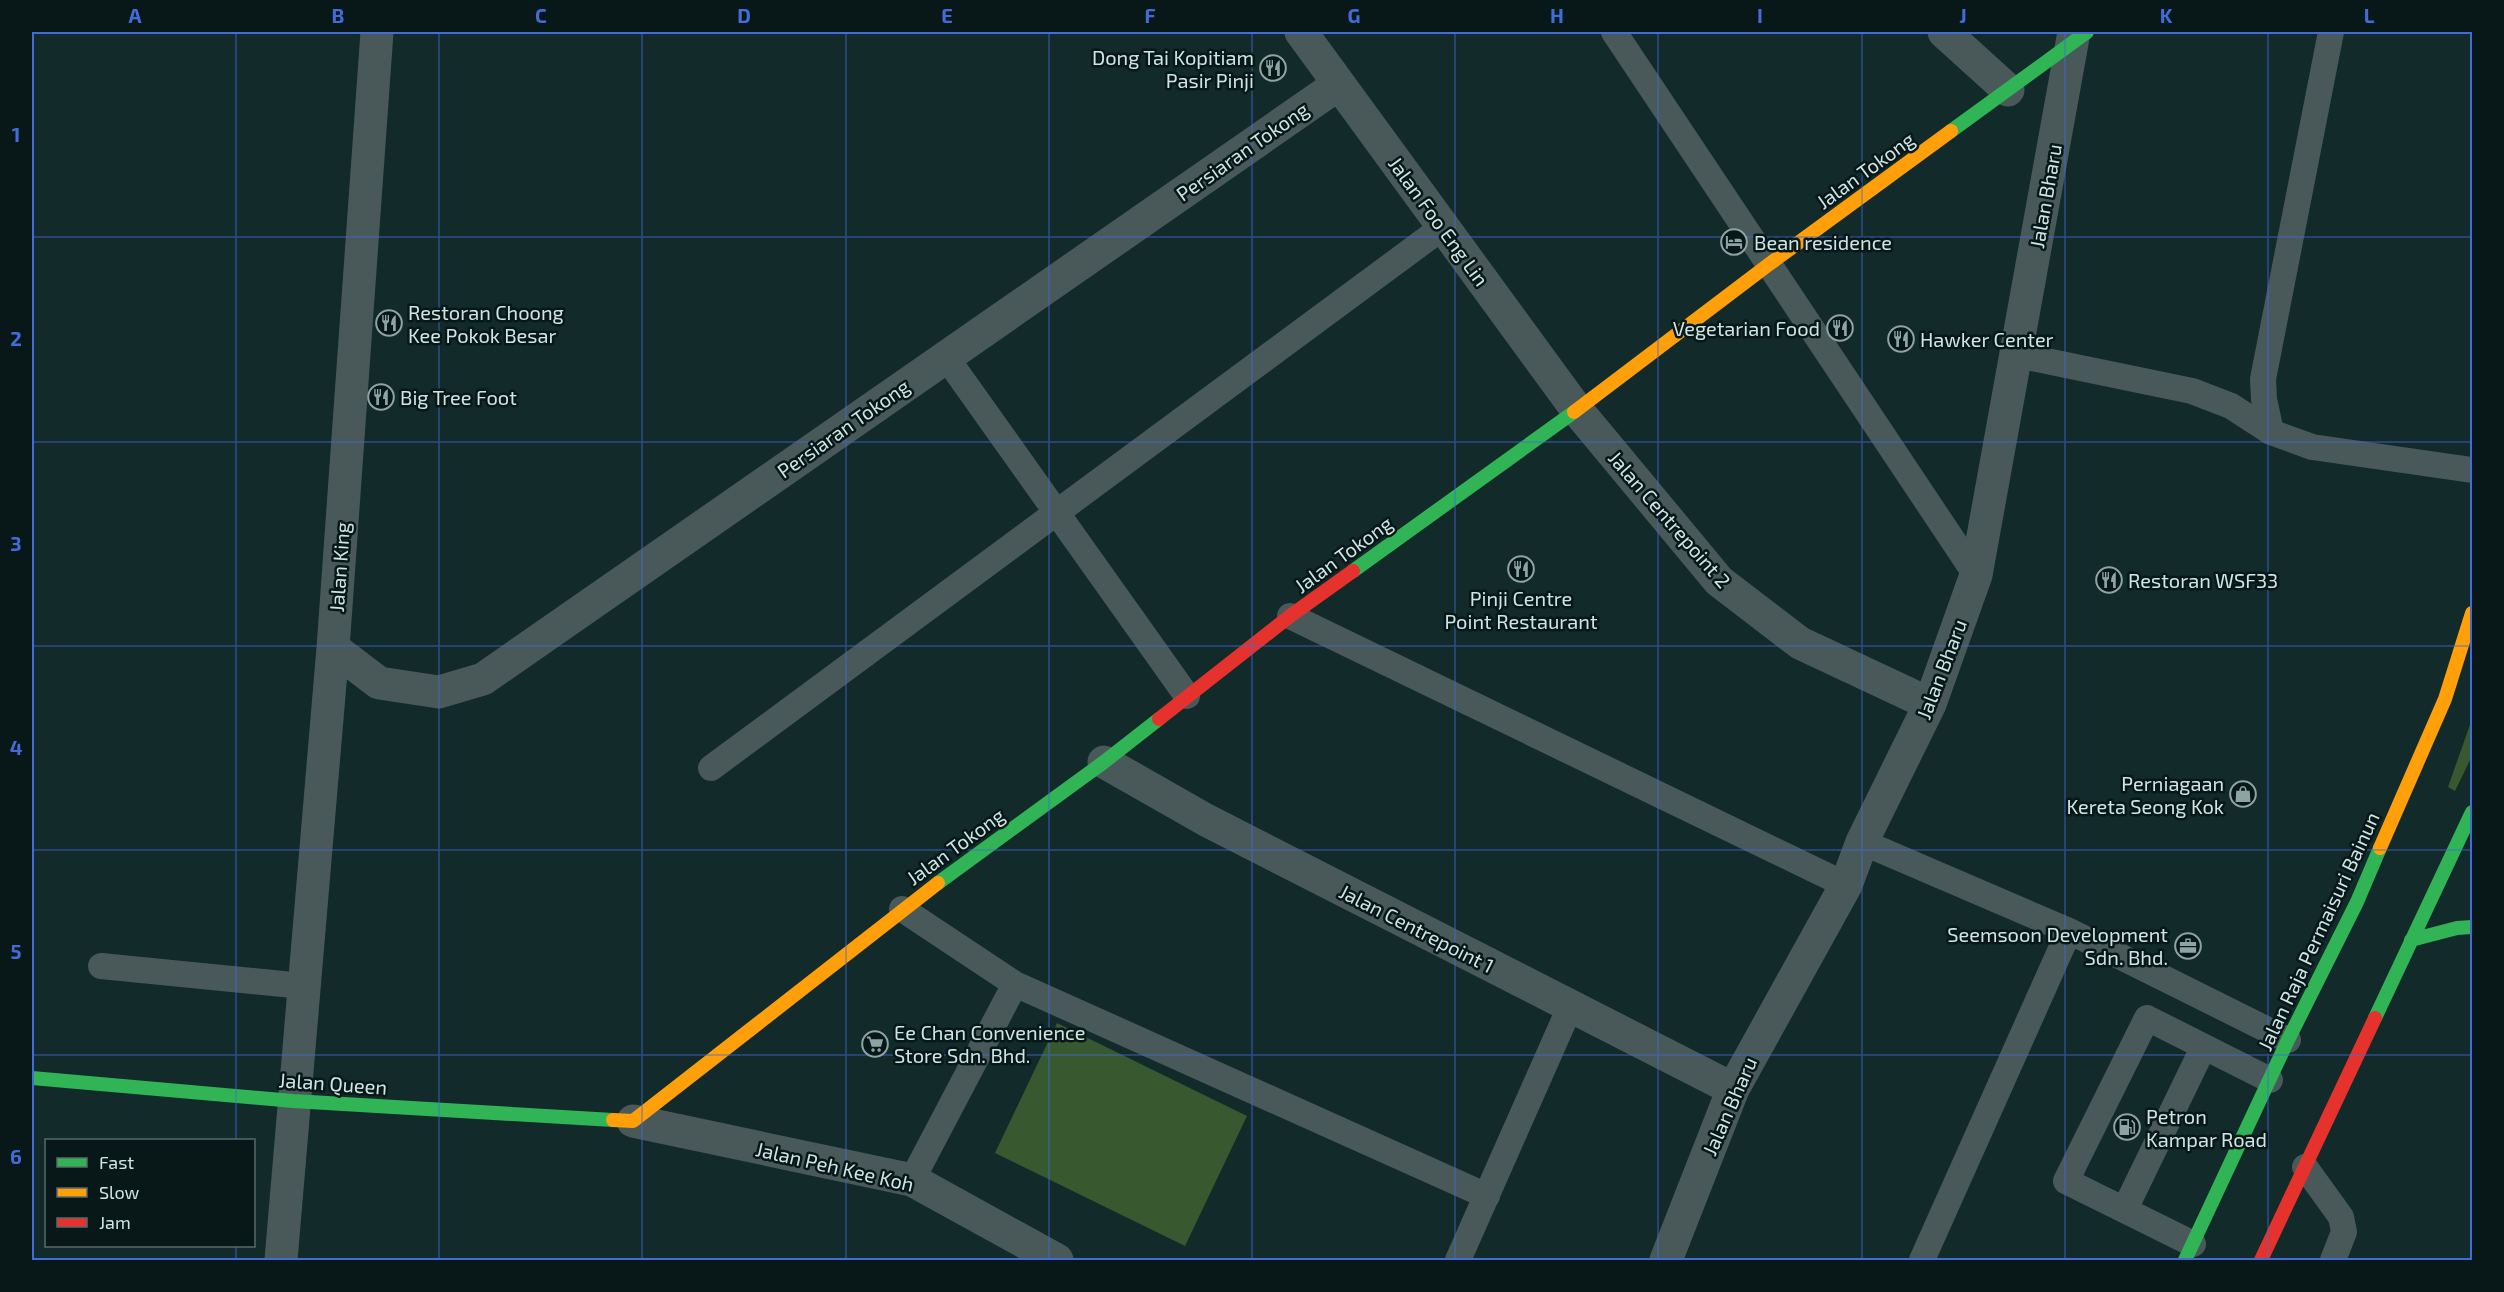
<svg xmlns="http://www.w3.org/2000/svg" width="2504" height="1292" viewBox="0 0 2504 1292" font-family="'Exo 2',sans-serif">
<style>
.green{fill:#38592f}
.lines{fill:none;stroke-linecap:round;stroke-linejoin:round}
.lane{stroke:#495959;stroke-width:26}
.street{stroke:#495959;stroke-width:33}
.fast{stroke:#30b455;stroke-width:14}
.slow{stroke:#ff9f0a;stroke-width:14}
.jam{stroke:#e5322d;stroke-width:14}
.grid{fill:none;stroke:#416cda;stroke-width:1.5;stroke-opacity:0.55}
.labels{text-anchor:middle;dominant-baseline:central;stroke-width:5;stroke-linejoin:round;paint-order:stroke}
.poi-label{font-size:20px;fill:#cfe5e4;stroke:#081818;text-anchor:start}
.street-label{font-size:20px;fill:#cfe5e4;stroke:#081818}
.neatline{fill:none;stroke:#416cda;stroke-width:2}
.grid-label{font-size:20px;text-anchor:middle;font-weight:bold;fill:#416cda}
</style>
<rect width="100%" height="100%" fill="#122a2a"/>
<path class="green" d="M2472,719V756L2455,791L2448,787Z
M1057,1023L1247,1116L1185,1246L995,1153Z"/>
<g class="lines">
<path class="lane" d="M1614,32L1976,575
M2017,355L2192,391L2231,406L2271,432L2312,447L2472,470
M946,357L1187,696
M2271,432L2264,399L2263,379L2331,32
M1290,616L1846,885
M711,768L1443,227
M1862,842L2069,931
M902,909L1015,984L1487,1196
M101,966L303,986
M2305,1167L2341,1217L2344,1232L2333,1260
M912,1180L1015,984
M2125,1209L2203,1048
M2193,1244L2066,1181L2147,1018L2270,1080
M1458,1260L1570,1007
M1922,1260L2069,931L2288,1040"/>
<path class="street" d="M1301,32L1577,410L1719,581L1800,643L1930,704
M1944,32L2008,90
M333,648L379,683L439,692L483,679L1339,84
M1104,762L1206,820L1733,1089
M633,1121L912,1180L1057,1260
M281,1260L333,648L377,32
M1666,1260L1733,1089L1846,885L1862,842L1930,704L1976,575L2074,32"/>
<path class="fast" d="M1951,131L2087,32
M1353,571L1574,412
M938,883L1104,762L1159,719
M2411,940L2457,928L2472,927
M2375,1018L2472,812
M32,1078L293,1101L613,1120
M2185,1260L2288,1040L2357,902L2380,848"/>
<path class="slow" d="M1574,412L1768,265L1951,131
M2380,848L2445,699L2472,613
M613,1120L633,1121L938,883"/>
<path class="jam" d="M1159,719L1290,616L1353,571
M2261,1260L2375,1018"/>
</g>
<path class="grid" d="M236,32V1140M439,32V1260M642,32V1260M846,32V1260M1049,32V1260M1252,32V1260M1455,32V1260M1658,32V1260M1862,32V1260M2065,32V1260M2268,32V1260M32,237H2472M32,442H2472M32,646H2472M32,850H2472M32,1055H2472M236,1246V1260"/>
<defs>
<g id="restaurant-ring" transform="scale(1.35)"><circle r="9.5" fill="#081818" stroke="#8da4a3" stroke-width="1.5"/><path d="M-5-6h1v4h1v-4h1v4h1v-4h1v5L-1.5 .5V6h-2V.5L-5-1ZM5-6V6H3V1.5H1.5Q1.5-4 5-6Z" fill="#8da4a3"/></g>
<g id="hotel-ring" transform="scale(1.35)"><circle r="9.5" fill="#081818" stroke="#8da4a3" stroke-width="1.5"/><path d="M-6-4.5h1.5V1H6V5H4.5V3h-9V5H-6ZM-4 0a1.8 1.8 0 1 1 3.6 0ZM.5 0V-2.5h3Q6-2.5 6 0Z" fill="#8da4a3"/></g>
<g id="shop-ring" transform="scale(1.35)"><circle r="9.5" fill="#081818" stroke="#8da4a3" stroke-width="1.5"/><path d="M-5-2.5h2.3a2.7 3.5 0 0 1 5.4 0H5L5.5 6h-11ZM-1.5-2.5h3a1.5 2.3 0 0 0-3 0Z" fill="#8da4a3"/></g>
<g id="office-ring" transform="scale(1.35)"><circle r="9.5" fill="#081818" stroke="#8da4a3" stroke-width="1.5"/><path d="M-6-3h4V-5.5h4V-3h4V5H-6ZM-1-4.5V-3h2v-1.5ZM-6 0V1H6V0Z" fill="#8da4a3"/></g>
<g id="supermarket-ring" transform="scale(1.35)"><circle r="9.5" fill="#081818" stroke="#8da4a3" stroke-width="1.5"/><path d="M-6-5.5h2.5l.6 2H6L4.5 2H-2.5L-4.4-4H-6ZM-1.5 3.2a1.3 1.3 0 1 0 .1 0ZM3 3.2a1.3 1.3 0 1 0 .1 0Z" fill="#8da4a3"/></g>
<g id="fuel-ring" transform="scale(1.35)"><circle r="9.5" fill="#081818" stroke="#8da4a3" stroke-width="1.5"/><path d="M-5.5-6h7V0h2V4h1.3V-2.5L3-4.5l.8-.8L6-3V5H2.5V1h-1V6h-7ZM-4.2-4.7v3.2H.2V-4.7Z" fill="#8da4a3"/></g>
</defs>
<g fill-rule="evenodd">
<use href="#restaurant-ring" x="1273" y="68"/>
<use href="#hotel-ring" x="1734" y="242"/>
<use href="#restaurant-ring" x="389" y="323"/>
<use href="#restaurant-ring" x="1840" y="328"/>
<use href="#restaurant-ring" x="1901" y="339"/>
<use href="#restaurant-ring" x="381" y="397"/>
<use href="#restaurant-ring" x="1521" y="569"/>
<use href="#restaurant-ring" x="2109" y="580"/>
<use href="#shop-ring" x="2243" y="794"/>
<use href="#office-ring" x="2188" y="946"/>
<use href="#supermarket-ring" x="875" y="1044"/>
<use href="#fuel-ring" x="2127" y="1127"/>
</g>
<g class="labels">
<g class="poi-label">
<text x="1254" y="57" text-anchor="end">Dong Tai Kopitiam<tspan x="1254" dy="23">Pasir Pinji</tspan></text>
<text x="1754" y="242">Bean residence</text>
<text x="408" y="312">Restoran Choong<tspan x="408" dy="23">Kee Pokok Besar</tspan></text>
<text x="1820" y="328" text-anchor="end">Vegetarian Food</text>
<text x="1920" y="339">Hawker Center</text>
<text x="400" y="397">Big Tree Foot</text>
<text x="2128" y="580">Restoran WSF33</text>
<text x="1521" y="598" text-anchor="middle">Pinji Centre<tspan x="1521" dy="23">Point Restaurant</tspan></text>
<text x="2224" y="783" text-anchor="end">Perniagaan<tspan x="2224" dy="23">Kereta Seong Kok</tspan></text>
<text x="2168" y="934" text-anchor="end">Seemsoon Development<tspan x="2168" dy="23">Sdn. Bhd.</tspan></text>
<text x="894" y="1032">Ee Chan Convenience<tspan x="894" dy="23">Store Sdn. Bhd.</tspan></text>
<text x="2146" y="1116">Petron<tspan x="2146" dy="23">Kampar Road</tspan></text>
</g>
<g class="street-label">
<text transform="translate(1242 151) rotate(-35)">Persiaran Tokong</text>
<text transform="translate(1865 170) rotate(-36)">Jalan Tokong</text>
<text transform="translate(2045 196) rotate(-80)">Jalan Bharu</text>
<text transform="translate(1439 221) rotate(54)">Jalan Foo Eng Lin</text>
<text transform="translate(843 428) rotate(-35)">Persiaran Tokong</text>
<text transform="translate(1670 519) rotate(49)">Jalan Centrepoint 2</text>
<text transform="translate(1343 554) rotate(-36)">Jalan Tokong</text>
<text transform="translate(339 567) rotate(-86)">Jalan King</text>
<text transform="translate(1941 669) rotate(-69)">Jalan Bharu</text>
<text transform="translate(955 846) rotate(-36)">Jalan Tokong</text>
<text transform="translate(1417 928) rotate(27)">Jalan Centrepoint 1</text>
<text transform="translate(2318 931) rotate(-65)">Jalan Raja Permaisuri Bainun</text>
<text transform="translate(333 1083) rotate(4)">Jalan Queen</text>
<text transform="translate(1729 1106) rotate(-66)">Jalan Bharu</text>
<text transform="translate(835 1166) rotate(13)">Jalan Peh Kee Koh</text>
</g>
</g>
<rect width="2504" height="1292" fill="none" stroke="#081818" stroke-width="66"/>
<rect x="45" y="1139" width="210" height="108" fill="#081818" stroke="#586a6a" stroke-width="1.5"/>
<rect x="57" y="1158" width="30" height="9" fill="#30b455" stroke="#586a6a" stroke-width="1.5"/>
<text x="99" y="1169" font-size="18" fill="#cfe5e4">Fast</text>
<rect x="57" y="1188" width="30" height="9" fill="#ff9f0a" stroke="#586a6a" stroke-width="1.5"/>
<text x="99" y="1199" font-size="18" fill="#cfe5e4">Slow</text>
<rect x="57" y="1218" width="30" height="9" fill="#e5322d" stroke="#586a6a" stroke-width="1.5"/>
<text x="99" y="1229" font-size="18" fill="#cfe5e4">Jam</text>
<rect x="33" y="33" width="2438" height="1226" class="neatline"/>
<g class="grid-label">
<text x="135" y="23">A</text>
<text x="338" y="23">B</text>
<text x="541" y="23">C</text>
<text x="744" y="23">D</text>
<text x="947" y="23">E</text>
<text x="1150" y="23">F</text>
<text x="1354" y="23">G</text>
<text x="1557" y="23">H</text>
<text x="1760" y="23">I</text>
<text x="1963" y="23">J</text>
<text x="2166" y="23">K</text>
<text x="2369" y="23">L</text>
<text x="16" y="142">1</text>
<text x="16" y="346">2</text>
<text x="16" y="551">3</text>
<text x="16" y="755">4</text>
<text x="16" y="959">5</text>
<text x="16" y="1164">6</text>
</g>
</svg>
